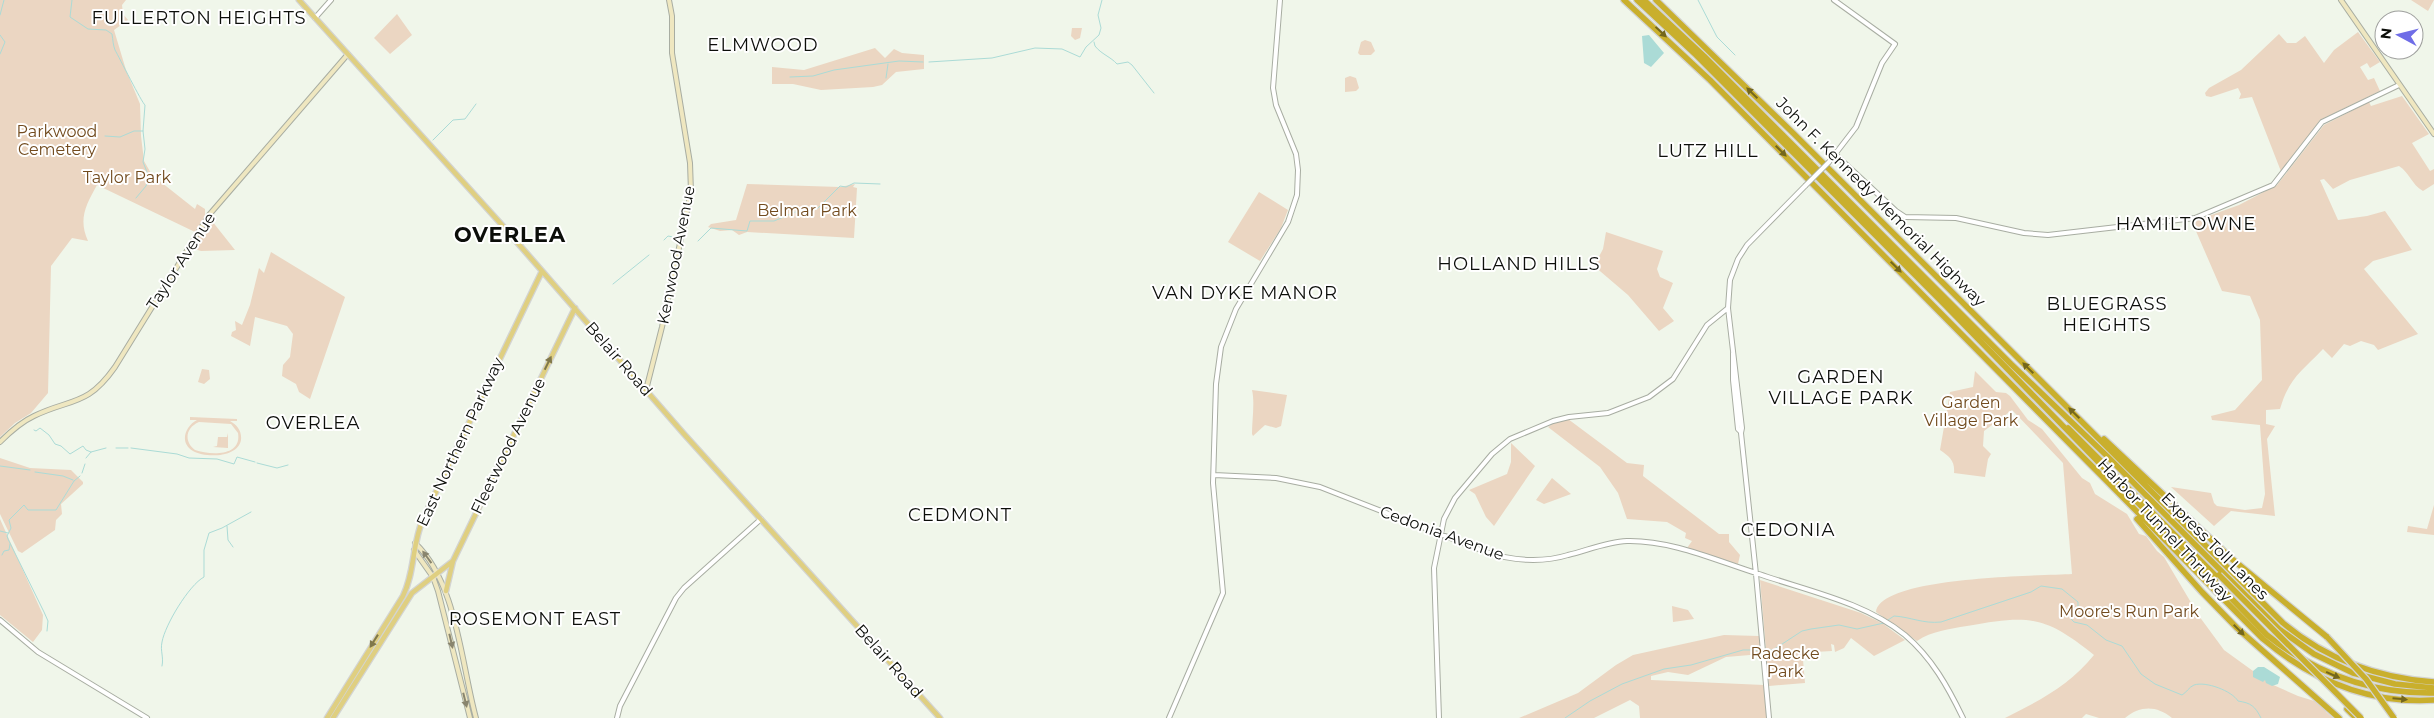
<svg xmlns="http://www.w3.org/2000/svg" width="2434" height="718" viewBox="0 0 2434 718" font-family="Montserrat,sans-serif">
<style>
.green{fill:#ebd6c2;fill-rule:evenodd}
.water{fill:#abdbd6}
.lines{fill:none;stroke-linecap:round;stroke-linejoin:round}
.stream{stroke:#abdbd6;stroke-width:1}
.tertiary-casing{stroke:#a8ada2;stroke-width:6}
.secondary-casing{stroke:#a8ada2;stroke-width:6}
.primary-casing{stroke:#d3d4d3;stroke-width:7}
.motorway-casing{stroke:#d3d4d3;stroke-width:8}
.tertiary{stroke:#fff;stroke-width:4}
.secondary{stroke:#efe7c0;stroke-width:4}
.primary{stroke:#dfcf81;stroke-width:4.5}
.motorway{stroke:#c9af2d;stroke-width:5.5}
.tertiary-bridge-casing{stroke:#a8ada2;stroke-width:6;stroke-linecap:butt}
.motorway-bridge-casing{stroke:#d3d4d3;stroke-width:8;stroke-linecap:butt}
.tertiary-bridge{stroke:#fff;stroke-width:4}
.motorway-bridge{stroke:#c9af2d;stroke-width:5.5}
.oneway{fill:#74671d}
.oneway2{fill:#80784b}
.oneway3{fill:#89856e}
.labels{text-anchor:middle;dominant-baseline:central;stroke-width:4;stroke-linejoin:round;paint-order:stroke}
.park-label{font-size:16px;fill:#724b1e;stroke:#fff}
.street-label{font-size:16px;fill:#0c0e0a;stroke:#fff}
.neighbourhood-label{font-size:18px;letter-spacing:1px;fill:#0c0e0a;stroke:#fff}
.district-label{font-size:21px;font-weight:bold;letter-spacing:1px;fill:#0c0e0a;stroke:#fff}
</style>
<rect width="100%" height="100%" fill="#f0f6ea"/>
<path class="green" d="M0,0H126L122,5L123,14L128,20L114,30L126,70L140,104L141,136L144,161L152,175L195,209L197,204L205,209V217L195,232L97,185C86,205 78,219 88,241L72,238L51,266L48,393L31,413L15,423L0,437Z
M2411,0H2434L2428,11Z
M397,14L412,35L390,54L374,38Z
M1072,28H1082L1080,38L1075,40L1071,36Z
M2358,32L2380,62L2370,68L2367,63L2360,67L2368,80L2374,78L2380,91L2320,120L2282,174L2252,97L2239,99L2241,94L2238,88L2211,97L2206,96L2205,93L2209,88L2241,70L2279,34L2287,43H2296L2305,36L2324,63L2334,50Z
M1365,40L1371,42L1375,51L1371,55H1360L1358,53L1361,42Z
M875,48L885,58L894,49L902,53L924,55V69L896,72L882,85L873,87L821,90L793,84H772V67L804,70Z
M1350,76L1356,78L1359,88L1356,91L1345,92V78Z
M2402,96L2429,134L2412,143L2430,171L2434,169V184L2423,191C2411,184 2410,173 2399,166L2350,180L2333,189L2324,179L2320,180L2338,220L2367,216L2385,211L2412,250L2373,261L2364,269L2418,334L2378,350L2374,345L2361,341L2350,346L2344,344L2332,358L2323,349C2301,372 2289,378 2280,409L2266,410V424L2275,426L2267,439L2275,516L2231,511L2214,526L2171,487L2211,493L2214,503L2217,506L2245,510L2262,508L2265,494L2260,425L2212,420L2211,416L2235,410L2262,380L2260,320L2250,296L2222,291L2192,222L2239,205L2277,185L2324,125L2369,102L2371,106Z
M747,184L840,187L855,184L853,187L857,188L854,238L747,232L739,235L732,230L720,231L708,227L711,224L736,220Z
M1259,192L1288,210L1281,228L1260,261L1228,242Z
M209,220L212,221L235,250L201,251L191,248Z
M1606,232L1663,251L1657,269L1660,277L1673,283L1663,308L1674,321L1659,331L1628,295L1594,266L1603,249Z
M271,252L345,297L310,399L299,392L296,384L282,376L283,365L290,357L293,334L287,326L255,317L250,346L231,336L232,332L236,330L235,321L242,325L250,305L259,268L264,273Z
M202,369L209,370L210,379L204,384L198,382Z
M1975,371L1996,392L2006,393L2010,396L2028,420L2042,429L2082,478L2090,483L2095,494L2127,514L2139,534L2146,536L2157,551L2164,557L2199,616L2224,650L2271,684L2298,696L2324,704L2326,712L2333,718H2172C2157,706 2141,705 2125,718H2099L2086,714L2082,718H2005C2039,701 2070,685 2094,655C2044,615 2029,615 1967,626C1949,629 1932,631 1917,641L1876,612C1880,576 2040,576 2072,574L2063,463L2012,410L1984,431L1983,446L1991,454L1988,459L1985,477L1954,473C1955,461 1950,457 1940,450L1950,392L1973,387Z
M1252,390L1287,395L1281,426L1276,428L1265,425L1253,436L1252,434C1252,420 1255,403 1252,390Z
M190,417L237,419V421H230C237,425 242,431 241,440C238,458 205,458 193,451C179,443 185,426 197,420H190ZM199,422L231,424L238,433C242,457 210,455 195,450C184,442 185,428 199,422Z
M1568,419L1627,463L1644,465L1643,476L1719,534H1729V542L1740,555L1738,564L1687,548L1692,541L1685,538L1686,533L1667,522L1627,519L1618,493L1600,467L1548,427L1557,421Z
M228,433V448L213,447L217,446L218,437H227Z
M1511,443L1535,466L1494,526L1486,517L1475,494L1469,490L1507,474L1511,462Z
M0,458L30,468L71,470L83,482V484L61,504L62,514L56,520L55,530L22,553L18,551L0,514Z
M1552,478L1571,494L1544,504L1536,500Z
M2434,505V535L2407,532L2408,526L2427,529Z
M0,519L43,615L42,630L33,642L0,615Z
M1760,580L1861,613L1882,623L1905,640L1874,656L1851,638L1844,648L1835,652L1834,645L1831,644L1832,651L1815,652L1809,659L1803,660L1805,683L1769,686Z
M1672,606L1688,610L1694,619L1673,622Z
M1724,635L1759,636L1762,654L1726,657L1688,675L1668,672L1651,676V680L1764,685L1767,718H1640L1639,706L1630,700L1594,718H1519L1578,693L1616,665L1633,655Z"/>
<path class="water" d="M1649,35L1664,53L1651,67L1644,63L1642,36Z
M2258,667H2264L2280,677L2278,684L2272,686L2266,683L2265,680L2263,682L2253,677V671Z"/>
<g class="lines">
<path class="stream" d="M72,0L70,17L88,29L106,30L112,34C113,40 113,45 115,50C119,57 142,103 145,105L143,131L145,149L143,162L149,177L146,186L136,198
M1698,0L1717,37L1735,55
M0,15L4,0
M0,35L5,42L0,54
M1094,42L1095,46C1101,54 1111,57 1117,64L1128,62L1132,65L1154,93
M929,62L992,58L1035,48L1062,49L1080,57L1086,47L1099,35L1101,28L1098,15L1102,0
M790,77L813,76L834,70L899,61L923,62
M886,78L888,64
M105,136L120,137L134,131H143
M433,140L453,120L465,119L476,104
M664,240L668,236L673,237
M698,241L711,228L747,231L750,221H774L805,208L817,209L840,186L846,187L854,183L880,184
M613,284L649,255
M34,430L36,431L40,428L49,435L55,444L61,446L70,454L83,446L86,450L91,452
M116,448H128
M131,448L177,454L189,458L217,459L234,464L237,457L255,462
M86,458L91,452L106,448
M257,463L277,468L288,465
M0,466L30,470
M35,472L63,476L73,480
M82,473L85,464
M227,526L228,540L233,547
M0,531L8,533
M2,555L4,551L9,550L10,544
M1888,620L1894,616C1911,617 1923,624 1941,622L2031,592L2041,586L2062,589L2078,602V606L2071,619L2074,622L2087,625L2106,640L2122,646L2141,674L2155,684L2182,695C2186,693 2189,687 2194,685C2206,681 2232,691 2238,701C2251,703 2255,706 2261,718
M47,631L48,621L44,612L8,539L7,536L11,528L9,520L24,505L28,510H56L74,481L80,476
M162,666C164,657 160,651 162,642C165,625 189,585 204,577V550L209,533L222,528L251,512
M1565,718L1590,701L1622,684L1664,669L1691,665L1743,650H1773L1802,631L1811,629L1839,625L1857,629L1884,623"/>
<g class="tertiary-casing">
<path id="tertiary" d="M315,18L331,0
M1836,155L1896,211L1905,217L1956,218L2024,233L2048,235L2195,218L2273,185L2322,122L2399,85
M1829,162L1856,127L1882,63L1895,44L1834,0
M1733,353V380L1738,429L1741,432
M1214,475L1276,478L1320,487L1486,552C1512,561 1542,563 1568,555C1588,550 1607,542 1627,541C1672,540 1717,561 1759,574C1808,591 1864,602 1905,635C1932,658 1948,687 1963,718
M0,620L38,652L147,718
M617,718L620,706L676,598L684,588L761,519
M1169,718L1223,593L1213,483L1216,384L1221,347L1236,309L1288,222L1297,195L1298,170L1296,154L1276,105L1273,88L1280,0
M1439,718L1434,568L1444,519L1455,498L1492,454L1510,439L1553,421L1569,417L1608,413L1649,397L1673,379L1707,325L1728,308
M1769,718L1756,574L1741,433L1742,428L1728,308L1730,280L1738,259L1747,245L1805,186"/>
</g>
<g class="secondary-casing">
<path id="secondary" d="M2341,0L2434,134
M646,390L662,327L691,192L690,163L672,53V16L669,0
M0,442C10,432 21,422 34,416C71,398 87,407 115,367L209,215L348,54
M415,543C457,583 461,663 476,718
M414,550L433,577L438,591L470,718"/>
</g>
<g class="primary-casing">
<path id="primary" d="M299,0L502,225L684,434L940,718
M446,591L453,561
M327,718L403,596C415,572 412,544 423,519L542,271
M333,718L412,593L453,561L575,308"/>
</g>
<g class="motorway-casing">
<path id="motorway" d="M1624,0L1710,80L2263,639C2312,680 2370,704 2434,700
M1637,0L1696,55L1945,305L2267,635C2316,674 2371,694 2434,693
M1644,0L1704,56L2011,364L2107,456L2279,629L2314,654L2353,673L2395,684L2434,688
M1656,0L1793,133L2283,623C2326,659 2378,678 2434,682
M2068,428L2217,577
M2104,439L2232,559L2327,637
M2137,519L2202,592L2237,628L2339,718
M2347,709L2356,718"/>
</g>
<use href="#tertiary" class="tertiary"/>
<use href="#secondary" class="secondary"/>
<use href="#primary" class="primary"/>
<use href="#motorway" class="motorway"/>
<g class="tertiary-bridge-casing">
<path id="tertiary-bridge" d="M1805,186L1829,162"/>
</g>
<g class="motorway-bridge-casing">
<path id="motorway-bridge" d="M2219,575L2361,718
M2327,637L2366,679L2394,718"/>
</g>
<use href="#tertiary-bridge" class="tertiary-bridge"/>
<use href="#motorway-bridge" class="motorway-bridge"/>
</g>
<defs><path id="oneway-solid" d="M-6-.8H1V-3.2L6.5 0L1 3.2V.8H-6Z" transform="scale(1.25)"/></defs>
<g class="oneway">
<use href="#oneway-solid" transform="translate(1661 32) rotate(43)"/>
<use href="#oneway-solid" transform="translate(1752 93) rotate(-136)"/>
<use href="#oneway-solid" transform="translate(1781 151) rotate(45)"/>
<use href="#oneway-solid" transform="translate(1896 267) rotate(45)"/>
<use href="#oneway-solid" transform="translate(2028 368) rotate(-135)"/>
<use href="#oneway-solid" transform="translate(2074 413) rotate(-136)"/>
<use href="#oneway-solid" transform="translate(2239 630) rotate(45)"/>
<use href="#oneway-solid" transform="translate(2333 675) rotate(24)"/>
<use href="#oneway-solid" transform="translate(2400 699) rotate(5)"/>
</g>
<g class="oneway2">
<use href="#oneway-solid" transform="translate(548 363) rotate(-64)"/>
<use href="#oneway-solid" transform="translate(374 641) rotate(122)"/>
</g>
<g class="oneway3">
<use href="#oneway-solid" transform="translate(427 557) rotate(-126)"/>
<use href="#oneway-solid" transform="translate(451 641) rotate(77)"/>
<use href="#oneway-solid" transform="translate(465 700) rotate(76)"/>
</g>
<g class="labels">
<g class="park-label">
<text x="57" y="131">Parkwood<tspan x="57" dy="18">Cemetery</tspan></text>
<text x="127" y="177">Taylor Park</text>
<text x="807" y="210">Belmar Park</text>
<text x="1971" y="402">Garden<tspan x="1971" dy="18">Village Park</tspan></text>
<text x="2129" y="611">Moore's Run Park</text>
<text x="1785" y="653">Radecke<tspan x="1785" dy="18">Park</tspan></text>
</g>
<g class="street-label">
<text transform="translate(1881 202) rotate(45)">John F. Kennedy Memorial Highway</text>
<text transform="translate(676 255) rotate(-79)">Kenwood Avenue</text>
<text transform="translate(181 261) rotate(-57)">Taylor Avenue</text>
<text transform="translate(619 359) rotate(49)">Belair Road</text>
<text transform="translate(460 442) rotate(-65)">East Northern Parkway</text>
<text transform="translate(508 446) rotate(-64)">Fleetwood Avenue</text>
<text transform="translate(2165 530) rotate(47)">Harbor Tunnel Thruway</text>
<text transform="translate(1442 533) rotate(20)">Cedonia Avenue</text>
<text transform="translate(2215 546) rotate(45)">Express Toll Lanes</text>
<text transform="translate(889 661) rotate(48)">Belair Road</text>
</g>
<g class="neighbourhood-label">
<text x="199" y="18">FULLERTON HEIGHTS</text>
<text x="763" y="45">ELMWOOD</text>
<text x="1708" y="151">LUTZ HILL</text>
<text x="2186" y="224">HAMILTOWNE</text>
<text x="1519" y="264">HOLLAND HILLS</text>
<text x="1245" y="293">VAN DYKE MANOR</text>
<text x="2107" y="304">BLUEGRASS<tspan x="2107" dy="21">HEIGHTS</tspan></text>
<text x="1841" y="377">GARDEN<tspan x="1841" dy="21">VILLAGE PARK</tspan></text>
<text x="313" y="423">OVERLEA</text>
<text x="960" y="515">CEDMONT</text>
<text x="1788" y="530">CEDONIA</text>
<text x="535" y="619">ROSEMONT EAST</text>
</g>
<g class="district-label">
<text x="510" y="234">OVERLEA</text>
</g>
</g>
<g transform="translate(2399 35) rotate(277)"><circle r="24" fill="#ffffff" stroke="#9e9f9d"/>
<path d="M0-4L9 19L0 12L-9 19Z" fill="#6f6de7"/>
<text y="-8" font-size="14" font-weight="bold" text-anchor="middle" fill="#0c0e0a">N</text>
</g>
</svg>
